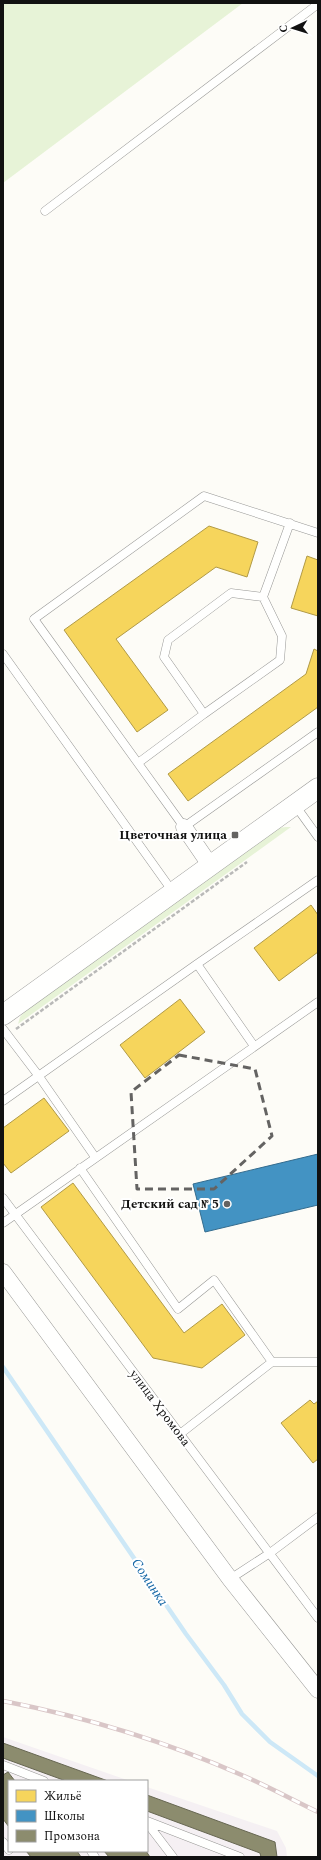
<svg xmlns="http://www.w3.org/2000/svg" width="321" height="1860" viewBox="0 0 321 1860" font-family="Spectral,serif">
<style>
.industrial{fill:#f5f0f3}
.green{fill:#e7f3d7}
.homes{fill:#f6d55c;stroke:#b19a46}
.schools{fill:#4393c3;stroke:#346c8e}
.industry{fill:#8c8c6e;stroke:#676752}
.lines{fill:none;stroke-linecap:round;stroke-linejoin:round}
.stream{stroke:#cde8f7;stroke-width:4.5}
.service-casing{stroke:#979795;stroke-width:9}
.minor-casing{stroke:#979795;stroke-width:17}
.tertiary-casing{stroke:#979795;stroke-width:21}
.path{stroke:#b9b9b8;stroke-width:2.5;stroke-dasharray:4 2;stroke-linecap:butt}
.service{stroke:#fffffe;stroke-width:8}
.minor{stroke:#fffffe;stroke-width:16}
.tertiary{stroke:#fffffe;stroke-width:20}
.rail-casing{stroke:#d9c6c7;stroke-width:4.5}
.rail{stroke:#fff;stroke-width:3;stroke-dasharray:9;stroke-linecap:butt}
.marked{fill:none;stroke:#646362;stroke-width:3;stroke-dasharray:8 5;stroke-linejoin:round}
.poi-dot{fill:#646362;stroke:#fff;stroke-width:1.5}
.labels{text-anchor:middle;dominant-baseline:central;stroke-width:4;stroke-linejoin:round;paint-order:stroke}
.poi-label{font-size:13px;font-weight:bold;fill:#111;stroke:#fff;text-anchor:end}
.street-label{font-size:13px;fill:#111;stroke:#fff}
.water-label{font-size:14px;font-style:italic;fill:#1768a6;stroke:#fff}
</style>
<rect width="100%" height="100%" fill="#fdfcf7"/>
<path class="industrial" d="M3,1737L130,1781H9V1851H147V1787L277,1831L286,1848L287,1857H3Z"/>
<path class="green" d="M3,3H243L3,183Z
M286,827H291L18,1024L20,1017L27,1009L278,828Z"/>
<path class="homes" d="M209,526L258,542L247,577L216,567L116,639L168,710L137,732L64,630Z
M307,556L318,560V616L291,608Z
M314,649L318,651V707L188,801L168,774L306,674Z
M311,905L318,915V952L279,981L254,948Z
M180,999L205,1032L145,1078L120,1045Z
M44,1098L69,1131L11,1173L3,1163V1128Z
M73,1183L184,1333L222,1304L245,1335L202,1368L153,1358L41,1207Z
M310,1400L314,1404L318,1401V1459L313,1463L281,1423Z"/>
<path class="schools" d="M318,1154V1205L205,1232L193,1184Z"/>
<path class="industry" d="M3,1743L108,1781H66L3,1758Z
M8,1772L15,1781H9V1827L3,1819V1775Z
M147,1795L275,1842L277,1857H261L260,1853L147,1811Z
M26,1851H77L81,1857H31Z
M104,1851H146L150,1857H109Z"/>
<g class="lines">
<path class="stream" d="M3,1367L186,1634L224,1685L242,1714L270,1742L318,1776"/>
<g class="service-casing">
<path id="service" d="M45,211L318,4
M318,533L204,496L34,619L184,827L318,732
M3,654L173,892
M204,714L280,660L282,636L263,597
M138,763L204,714L164,657L168,640L231,593L263,597L290,523
M295,805L318,837
M3,1029L38,1075L95,1157
M254,1046L197,964L318,880
M3,1101L197,964
M80,1168L178,1309L214,1280L272,1362L180,1434
M3,1198L318,1618
M3,1223L318,1002
M272,1362H318
M230,1579L270,1553L318,1517
M3,1765L44,1781
M147,1821L240,1857
M147,1823L173,1857
M3,1842L9,1850
M91,1851L95,1857"/>
</g>
<g class="minor-casing">
<path id="minor" d="M184,827L210,865
M3,1272L230,1579L318,1690"/>
</g>
<g class="tertiary-casing">
<path id="tertiary" d="M3,1015L318,788"/>
</g>
<path class="path" d="M16,1029L247,862"/>
<use href="#service" class="service"/>
<use href="#minor" class="minor"/>
<use href="#tertiary" class="tertiary"/>
<g class="rail-casing">
<path id="rail" d="M3,1701C86,1717 167,1742 244,1776C269,1787 293,1800 318,1812"/>
</g>
<use href="#rail" class="rail"/>
</g>
<path class="marked" d="M179,1055L255,1069L272,1136L214,1189H137L131,1092Z"/>
<g class="poi-dot">
<rect x="231" y="831" width="8" height="8" rx="2"/>
<circle cx="227" cy="1204" r="4"/>
</g>
<g class="labels">
<g class="poi-label">
<text x="227" y="835">Цветочная улица</text>
<text x="219" y="1204">Детский сад № 5</text>
</g>
<g class="street-label">
<text transform="translate(160 1408) rotate(53)">улица Хромова</text>
</g>
<g class="water-label">
<text transform="translate(150 1582) rotate(56)">Соминка</text>
</g>
</g>
<rect width="321" height="1860" fill="none" stroke="#111111" stroke-width="8"/>
<rect x="8" y="1780" width="140" height="72" fill="#ffffff" stroke="#a0a0a0"/>
<rect x="16" y="1790" width="20" height="12" fill="#f6d55c" stroke="#a0a0a0"/>
<text x="44" y="1800" font-size="12" fill="#111111">Жильё</text>
<rect x="16" y="1810" width="20" height="12" fill="#4393c3" stroke="#a0a0a0"/>
<text x="44" y="1820" font-size="12" fill="#111111">Школы</text>
<rect x="16" y="1830" width="20" height="12" fill="#8c8c6e" stroke="#a0a0a0"/>
<text x="44" y="1840" font-size="12" fill="#111111">Промзона</text>
<g transform="translate(293 28) rotate(266)" stroke="#ffffff" stroke-width="3" paint-order="stroke">
<path d="M0-3L7 15L0 10L-7 15Z" fill="#111111"/>
<text y="-6" font-size="11" font-weight="bold" text-anchor="middle" fill="#111111">С</text>
</g>
</svg>
